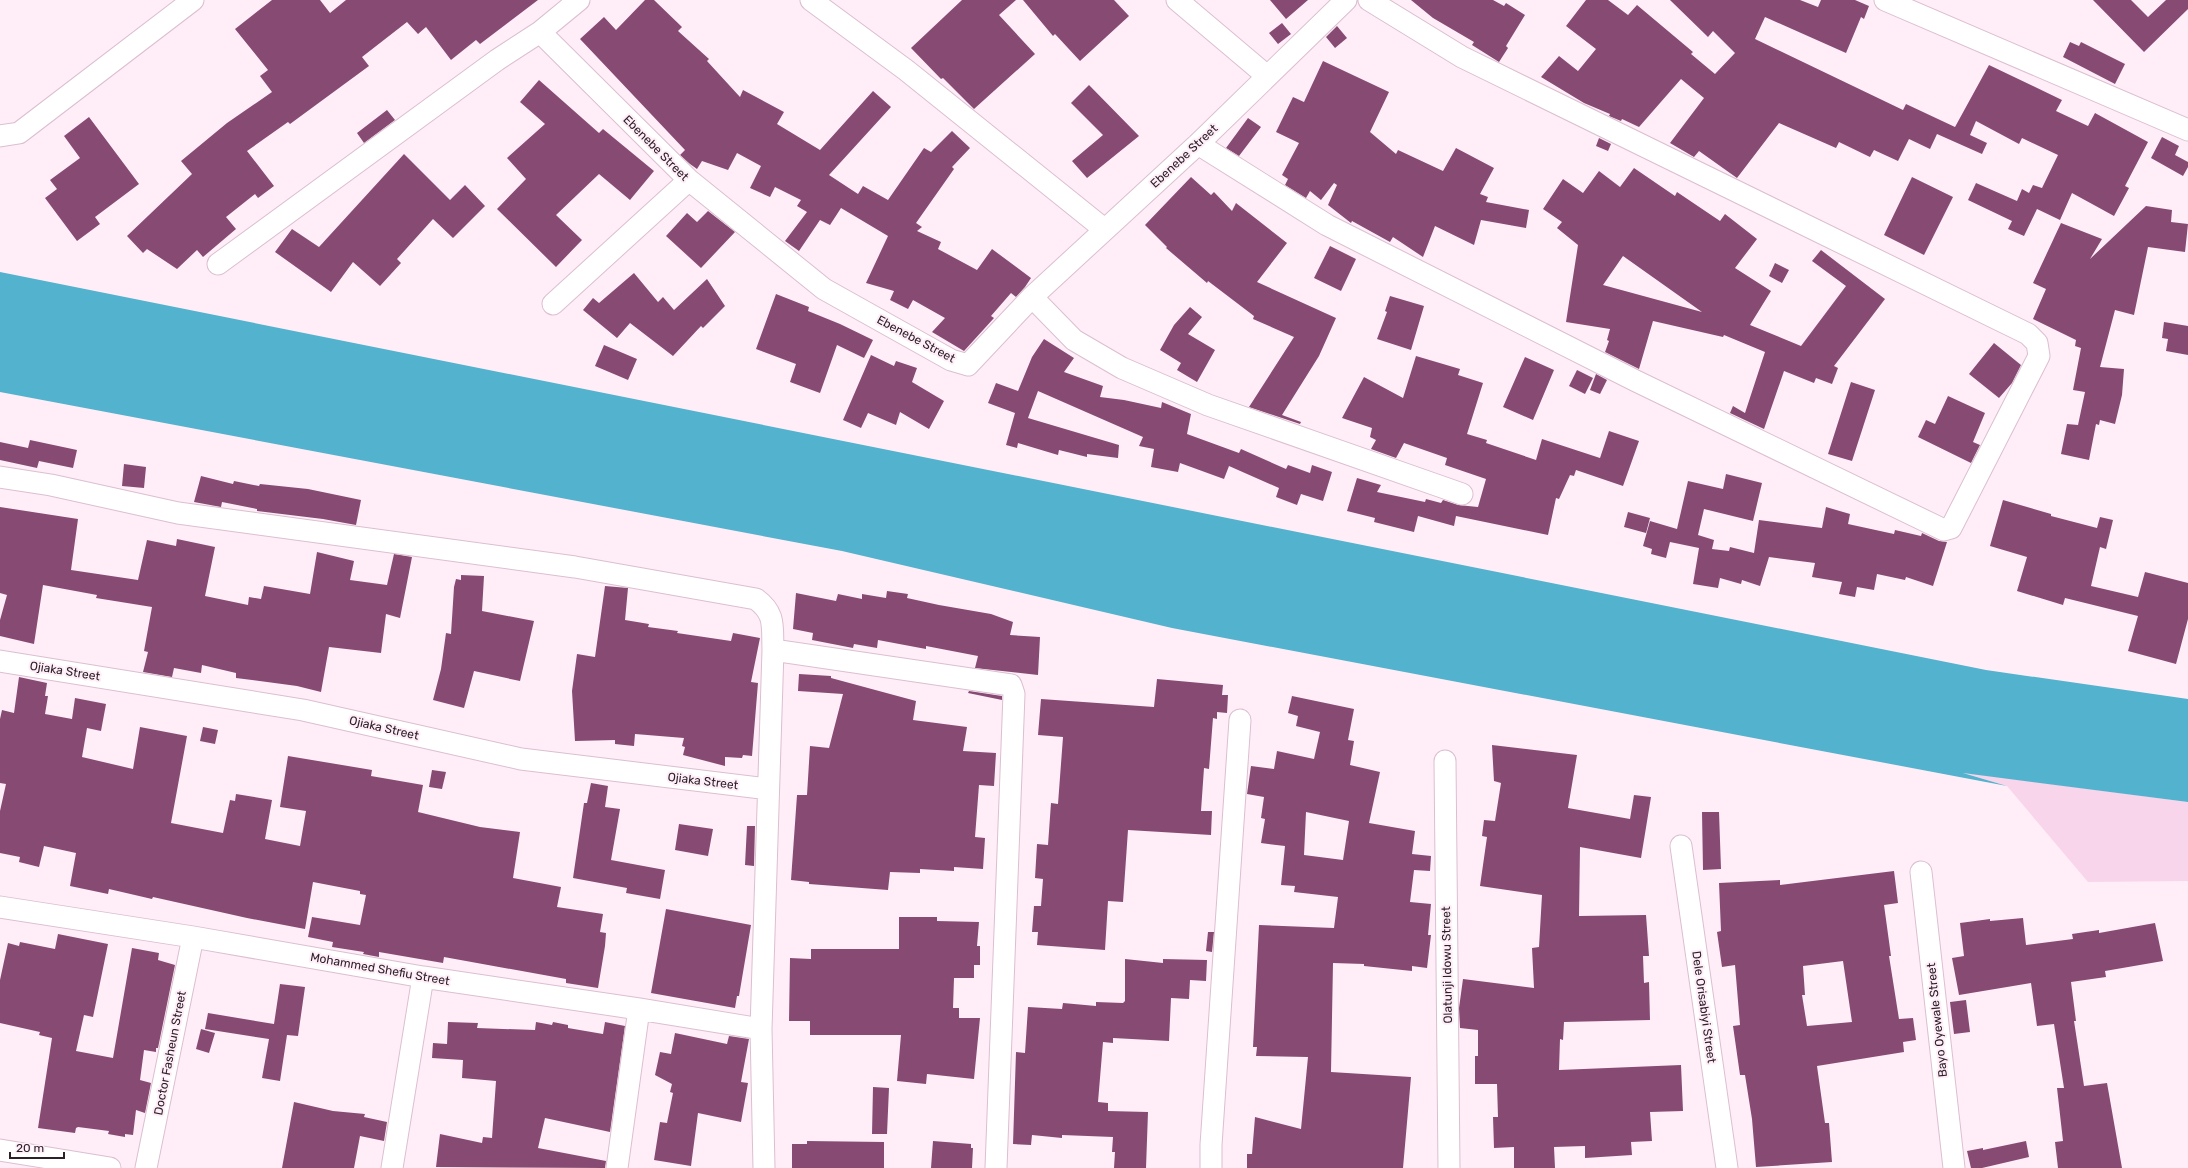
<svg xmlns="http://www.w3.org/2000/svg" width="2188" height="1168" viewBox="0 0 2188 1168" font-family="Rubik,sans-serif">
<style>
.green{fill:#f9d5eb}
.water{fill:#53b2cd}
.building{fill:#874b73;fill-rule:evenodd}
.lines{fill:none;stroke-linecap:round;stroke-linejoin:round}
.street-casing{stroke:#dbbfd0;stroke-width:23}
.street{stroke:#fff;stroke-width:21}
.labels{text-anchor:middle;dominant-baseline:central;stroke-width:4;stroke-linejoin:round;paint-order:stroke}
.street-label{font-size:12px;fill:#2c2128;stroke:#ffedf8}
</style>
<rect width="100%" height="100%" fill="#ffedf8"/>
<path class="green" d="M1960,772L2188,802V881L2088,882L2007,786Z"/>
<path class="water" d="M0,272L1986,670L2188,699V802L1963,773L2007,786L1172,628L842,551L0,392Z"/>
<path class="building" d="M272,0H320L330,13L346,0H538L480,44L476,40L451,60L426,27L418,34L407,22L362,57L369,66L290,124L288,122L247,151L274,186L258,198L255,194L226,217L236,229L203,257L197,250L177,269L147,249L143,253L127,236L192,174L181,161L227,123L272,92L260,76L268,70L235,29Z
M645,0H654L682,27L678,31L709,59L707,61L740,97L743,90L784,112L777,124L820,150L873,91L891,107L829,175L858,194L863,186L888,200L924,148L931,152L952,131L970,148L952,167L954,169L916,223L922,227L917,231L941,242L938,249L977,270L992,249L1031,278L1025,287L1016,297L1011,293L991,316L994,318L964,351L932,332L945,318L913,300L908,309L890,300L894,291L866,283L888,236L841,208L830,225L820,220L799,251L785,241L807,212L797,206L801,200L775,187L770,197L750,188L761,166L737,153L728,170L702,161L697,169L690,164L680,155L685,150L580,39L604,17L616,30Z
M962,0H1016L999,15L1035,54L974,109L943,78L941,79L911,48Z
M1023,0H1114L1129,16L1080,61L1055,34L1053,36Z
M1270,0H1308L1286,19Z
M1411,0H1493L1504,6L1506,3L1525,15L1506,46L1508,48L1499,62L1472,45L1474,42L1433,18Z
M1586,0H1608L1628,15L1637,5L1693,52L1691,54L1715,74L1735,53L1713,31L1708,37L1670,0H1800L1818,7L1821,0H1855L1869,6L1864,19L1861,17L1846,53L1765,17L1755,39L1903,110L1906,104L1955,127L1989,65L2062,100L2056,111L2088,126L2095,113L2148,142L2125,186L2129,188L2114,216L2072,193L2060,220L2037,209L2024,236L2008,229L2012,221L1968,200L1976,183L2017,201L2022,189L2029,193L2033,185L2042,188L2058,155L2022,138L2019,144L1976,121L1970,135L1987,143L1982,154L1937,134L1930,149L1909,139L1898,161L1874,150L1870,157L1839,142L1836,148L1779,123L1737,178L1699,151L1694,157L1670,143L1704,98L1681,79L1639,127L1622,119L1621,121L1609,116L1610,114L1584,103L1541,77L1559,56L1578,71L1596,49L1566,26Z
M2093,0H2131L2148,17L2166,0H2188V9L2144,52Z
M1282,23L1291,34L1278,44L1269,33Z
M1337,26L1347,38L1335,48L1326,37Z
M2070,42L2079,46L2081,42L2125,64L2115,84L2063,57Z
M1323,61L1389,92L1370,132L1396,154L1398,150L1443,171L1456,148L1494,168L1480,194L1488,197L1486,202L1529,210L1526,228L1481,220L1474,245L1435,226L1423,257L1393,237L1390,242L1352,221L1351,223L1328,205L1337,185L1334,183L1321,200L1310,191L1306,198L1285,185L1288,179L1282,175L1299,143L1276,132L1293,97L1304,102Z
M539,80L599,133L603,129L654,171L630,200L599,174L556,215L582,240L556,267L497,209L526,179L507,158L545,124L520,102Z
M1089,85L1139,136L1087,178L1072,161L1103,135L1071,103Z
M387,110L395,120L364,143L357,133Z
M89,117L139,184L95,217L100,224L77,241L45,198L57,189L50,180L80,158L64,136Z
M1248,118L1261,127L1239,156L1226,148Z
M2162,137L2179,146L2175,155L2188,162V167L2183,176L2151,158Z
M1599,138L1611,144L1608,151L1596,146Z
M404,154L450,200L465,185L485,206L453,238L433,219L397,259L401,263L380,286L353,262L331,292L275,252L292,229L319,247Z
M1634,168L1675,196L1677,192L1720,221L1725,214L1757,239L1735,268L1771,291L1750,325L1801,346L1846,286L1812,261L1821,250L1885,299L1834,366L1838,368L1832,384L1816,378L1814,383L1784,371L1764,429L1730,413L1733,406L1745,413L1765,352L1724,335L1723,337L1653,321L1639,369L1605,352L1609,341L1607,340L1610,329L1566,322L1578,245L1557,228L1562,222L1543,209L1563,179L1583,193L1599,171L1620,187ZM1623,256L1702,312L1603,285Z
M1191,177L1211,195L1214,192L1232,211L1236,203L1287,243L1257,282L1336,318L1319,356L1282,415L1301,422L1300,424L1249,407L1294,337L1253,319L1254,316L1208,281L1207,283L1166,248L1167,247L1145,225Z
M1912,177L1953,197L1924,255L1884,235Z
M2146,206L2172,210L2171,222L2188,224L2185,252L2148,247L2134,315L2115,310L2100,367L2124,369L2122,395L2115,424L2100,420L2099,425L2096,424L2089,460L2061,454L2067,424L2078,425L2085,392L2073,390L2081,348L2075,346L2076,340L2033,319L2046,289L2033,283L2061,223L2102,239L2090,259Z
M708,211L735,232L701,268L666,236L687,213L697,222Z
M1330,246L1356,259L1341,291L1314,278Z
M1775,263L1789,270L1782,283L1769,276Z
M634,273L658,302L663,297L674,310L707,279L725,306L703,328L701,326L673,356L630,323L617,338L583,310L593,298L599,303Z
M776,294L809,307L808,311L840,324L873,340L864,358L837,345L820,393L790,382L796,364L756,349Z
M1390,296L1424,306L1411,350L1377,339L1387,312L1385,311Z
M1190,307L1202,317L1188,334L1215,350L1197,382L1177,370L1181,363L1160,350L1174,325Z
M2164,322L2188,326V355L2166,351L2168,339L2162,338Z
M1044,339L1074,358L1064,372L1103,386L1100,397L1124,400L1161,408L1162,402L1191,414L1187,434L1239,453L1241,449L1286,469L1288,465L1310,473L1312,465L1332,472L1323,501L1301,494L1297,505L1276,497L1279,488L1229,466L1224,479L1180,463L1178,472L1151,467L1154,449L1139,446L1143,437L1038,391L1028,418L1119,445L1118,458L1087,454V457L1059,450L1058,455L1018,443L1017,448L1006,445L1015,413L988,403L996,383L1018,391L1032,357Z
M1994,343L2021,365L2012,383L1999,398L1969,374Z
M604,345L637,359L628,380L595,366Z
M871,355L894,366L896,361L917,368L912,382L944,401L929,429L900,412L896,425L868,413L861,428L843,420Z
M1416,356L1460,369L1458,375L1483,383L1467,434L1487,440L1486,443L1536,460L1542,439L1600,458L1609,431L1639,441L1623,486L1576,470L1574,476L1570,475L1559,499L1556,498L1548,535L1456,516L1454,526L1418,516L1414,532L1374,522L1375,518L1347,511L1357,478L1381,485L1377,492L1425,502L1426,499L1441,503L1443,500L1458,505L1478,507L1486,479L1445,465L1447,458L1404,443L1396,458L1371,449L1376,440L1370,437L1372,428L1342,418L1364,377L1403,398Z
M1525,357L1554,370L1533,420L1503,407Z
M1577,370L1593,378L1585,394L1569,386Z
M1596,374L1607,380L1600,394L1590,390Z
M1851,382L1875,390L1852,461L1828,454Z
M1948,396L1985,413L1973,442L1980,445L1971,463L1918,437L1926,420L1935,424Z
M30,440L77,450L73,468L39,461L37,468L0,460V442L28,448Z
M124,464L146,467L144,488L122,486Z
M1726,474L1762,483L1753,521L1704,509L1698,535L1714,540L1712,549L1729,551L1730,547L1754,553L1759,520L1822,528L1826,507L1850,514L1848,524L1894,534L1895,530L1921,536L1922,533L1939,541L1947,542L1933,586L1906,577L1905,580L1877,574L1874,590L1857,587L1855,597L1839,594L1842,582L1812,577L1815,563L1769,557L1760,586L1742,580L1741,584L1720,578L1718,588L1693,584L1699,548L1670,542L1666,558L1651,554L1652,549L1643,546L1650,521L1677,529L1688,481L1723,489Z
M201,476L233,484L234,481L259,486L260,484L308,489L361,500L356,525L323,519L257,511V509L222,502L221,507L194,502Z
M2003,500L2051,514V516L2097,528L2100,517L2113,520L2106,549L2100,547L2091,586L2138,597L2145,572L2188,583V619L2176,664L2128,651L2138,616L2065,598L2063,605L2017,591L2027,557L1990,546Z
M0,507L78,519L71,570L138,580L147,540L176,546L177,539L215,547L205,596L248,605L249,597L261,599L264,586L310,594L317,552L354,561L350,580L387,585L394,554L412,557L400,618L386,614L381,653L329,647L321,692L297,686L236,678V673L202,665L201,673L174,668L172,677L143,672L148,652L144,651L152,607L96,598L97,595L43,585L34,644L0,636V620L7,595L0,593Z
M1628,512L1650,518L1646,533L1624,527Z
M461,575L484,576L482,611L534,621L520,681L474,671L464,708L433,700L441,669L446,633L451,634L454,587L456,579L461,580Z
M605,586L628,588L625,620L649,624L648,627L678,631L677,633L731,641L733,633L760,638L751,682L758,683L752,756L743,755L742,758L725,757V766L683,755L685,747L682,746L684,738L635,734L634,746L615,744V740L575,741L572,691L577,654L595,657Z
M887,591L908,594L907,598L939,605L991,614L1013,622L1010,635L1040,637L1038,675L975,668L978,656L926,646V649L878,640L877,648L854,644L853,648L812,640L813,633L793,629L796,593L836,601L838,594L862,599V594L886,598Z
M799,674L831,676V678L916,701L913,720L967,727L963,751L996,753L994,786L979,785L975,837L985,838L983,869L954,867V871L920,869V873L890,872L888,890L809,884V882L791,880L797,795H807L810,746L829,748L843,694L798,691Z
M19,677L47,683L45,696H48L45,714L72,719L75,698L106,704L101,731L87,728L82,757L133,769L140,727L187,736L171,823L223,833L230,800L235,801L236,794L272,800L265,839L300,846L306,811L280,807L288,756L372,770L371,776L423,785L418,812L480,827L520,832L513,878L561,887L557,907L603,914L600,932L606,933L605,946L598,988L566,983V979L444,957L443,963L379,952V957L363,954L364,952L332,947L333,942L308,937L312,917L360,925L366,895L360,894V891L313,882L305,929L247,918L153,897L152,899L109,889L108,894L70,886L76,853L44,846L39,867L19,862L20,857L0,853V811L6,784L0,783V719L2,710L14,713Z
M1157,679L1223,685L1222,695H1228L1227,713L1217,712V719L1213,718L1209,769L1204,768L1201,811H1212L1211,835L1128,830L1123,902L1108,901L1105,950L1037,945L1038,932H1032L1034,906H1041L1043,879L1035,878L1037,844L1048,845L1051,803L1058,804L1063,737L1038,735L1041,699L1154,707Z
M969,691L1002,696V700L968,693Z
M1292,696L1354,709L1348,740L1354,741L1350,765L1380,772L1369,823L1415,831L1412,854L1431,856L1430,871L1414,870L1410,902L1431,904L1428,935H1431L1427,968L1412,966V971L1364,966V964L1333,963L1331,1072L1411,1077L1403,1168H1247V1154H1252L1255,1117L1301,1129L1308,1057L1256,1056L1257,1047H1253L1259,925L1334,928L1338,897L1294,892L1295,886L1281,885L1285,846L1261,843L1265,819L1261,818L1264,797L1247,794L1251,766L1274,769L1277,751L1314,759L1320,732L1296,726L1298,716L1288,713ZM1306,812L1349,821L1343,860L1304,855Z
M203,727L218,730L215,744L200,741Z
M1492,745L1577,755L1568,808L1630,819L1634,795L1651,797L1641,858L1580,847L1579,916L1646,915L1649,956H1643L1644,983L1649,982L1650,1020L1564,1022L1563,1040L1560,1039L1559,1070L1681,1065L1683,1111L1650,1112L1652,1141L1631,1142L1632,1155L1585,1158V1146L1554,1147L1555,1168H1514V1147L1494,1148L1493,1117H1498L1497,1084H1475V1056H1478V1030L1460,1028L1459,1008L1463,979L1534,988L1532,948L1539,947L1542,895L1480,886L1487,837L1482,836L1484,820L1495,821L1501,783L1494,781Z
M432,770L446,772L442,789L429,787Z
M591,783L608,786L605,807L620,809L611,860L665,870L660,899L626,893L627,888L573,878L584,803H587Z
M1702,812H1719L1721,869L1703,870Z
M679,824L713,829L708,856L675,850Z
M747,826H755L754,866L745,865Z
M1894,871L1898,903L1884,905L1891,956H1889L1899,1019L1913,1018L1916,1040L1903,1042L1904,1052L1817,1066L1825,1123H1829L1832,1162L1756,1167L1752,1119L1745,1075H1740L1733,1026L1740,1025L1735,965L1722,967L1717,932L1721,931L1719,883L1780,880V885ZM1843,961L1852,1022L1807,1026L1802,995H1805L1803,966Z
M666,909L751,925L739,996H737L735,1008L651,993Z
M899,917H937V921L979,922L977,946H980V965H974V978H954L953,1008H959V1018H980L974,1079L927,1074L926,1084L897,1081L901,1035H810V1021H789L790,958L811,959V949H899Z
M2023,918L2026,945L2073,939L2072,934L2099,930V933L2155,923L2163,961L2105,971L2106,977L2071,982L2076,1021H2074L2084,1086L2107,1083L2122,1168H2058L2055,1142L2063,1141L2057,1088H2064L2054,1024L2037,1026L2031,983L1959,995L1952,958L1964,956L1960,923L1990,919V921Z
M1208,932H1214L1212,952L1206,951Z
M58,934L108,944L93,1017L84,1015L76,1051L113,1058L132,948L159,953L158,960L175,965L158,1048H156V1052L144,1050L140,1080L151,1083L145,1113L136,1110L133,1135L125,1134V1137L108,1134L109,1131L78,1127L76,1128L75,1133L38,1128L52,1038L39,1035L40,1032L0,1023V980L8,943L19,946L20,942L55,949Z
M1125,959L1163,963V959L1207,960L1206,981L1190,980L1189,999L1171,998L1169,1041L1113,1038V1043L1103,1042L1098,1102L1108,1103V1111L1148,1112L1146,1168H1114L1115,1152H1112L1113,1137L1062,1135V1138L1032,1135L1031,1145L1013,1144L1016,1052L1025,1053L1028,1007L1062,1009L1063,1003L1096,1006V1002L1123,1003L1125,1001Z
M280,984L305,987L298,1036L287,1035L280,1081L262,1078L269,1039L205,1029L208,1013L274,1024Z
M1966,1000L1970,1032L1954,1034L1950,1002Z
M448,1022L478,1023L477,1028L535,1030L536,1022L552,1025L553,1022L568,1025V1028L603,1034L605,1022L625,1026L610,1132L545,1118L538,1148L606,1161L605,1168L436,1167L440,1134L482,1143L483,1137L492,1138L496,1081L462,1078L463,1060L432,1058L433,1043L447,1044Z
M201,1029L215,1033L209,1053L196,1049Z
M675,1033L727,1044L729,1036L749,1039L741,1082L748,1083L741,1122L698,1113L691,1166L654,1160L660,1122L667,1123L673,1093L670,1092L672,1084L655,1075L660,1052L671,1054Z
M873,1087L889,1088L887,1134H872Z
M294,1102L333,1111L365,1114L364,1117L387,1122L384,1141L360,1136L354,1168H282Z
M807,1141L884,1142V1168H792V1144H807Z
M933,1141L971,1144V1148H973L972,1168H931Z
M2026,1141L2029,1157L1982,1168H1971L1967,1151L1983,1148V1150Z"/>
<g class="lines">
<g class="street-casing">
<path id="street" d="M811,0L906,70L1104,229
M1177,0L1267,76
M1885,0L2188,130
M540,32L689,180L824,289L951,360L968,365L1032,297L1198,144L1346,0
M0,136L19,133L193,0
M1198,144L1327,225L1636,381L1944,530L1951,528L2039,356L2037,343L2028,334L1462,57L1369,0
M218,264L497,60L540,32L579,0
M1032,297L1074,340L1122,368L1208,405L1462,494
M553,304L689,180
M0,477L51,485L178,513L575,567L756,599C776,614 772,626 773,650
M0,661L303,710L521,759L768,789
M1445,761L1449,1168
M1681,846L1727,1168
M1921,872L1954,1168
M0,907L193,937L423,977L639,1009L761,1029
M0,1150L110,1168
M146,1168L193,937
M392,1168L423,977
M617,1168L639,1009
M764,1168L761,1029L773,650L1011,685L1014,694L996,1168
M1211,1168V1145L1240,720"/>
</g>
<use href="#street" class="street"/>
</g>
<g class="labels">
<g class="street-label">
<text transform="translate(656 148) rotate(45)">Ebenebe Street</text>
<text transform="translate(1184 156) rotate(-43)">Ebenebe Street</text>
<text transform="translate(916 339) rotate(28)">Ebenebe Street</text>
<text transform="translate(65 671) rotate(9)">Ojiaka Street</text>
<text transform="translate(384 728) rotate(13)">Ojiaka Street</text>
<text transform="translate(703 781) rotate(7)">Ojiaka Street</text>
<text transform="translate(1447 965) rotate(-91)">Olatunji Idowu Street</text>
<text transform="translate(380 969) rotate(10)">Mohammed Shefiu Street</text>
<text transform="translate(1704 1007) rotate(82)">Dele Orisabiyi Street</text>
<text transform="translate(1937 1020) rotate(-96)">Bayo Oyewale Street</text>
<text transform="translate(170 1053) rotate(-79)">Doctor Fasheun Street</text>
</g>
</g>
<path d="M10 1152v6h54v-6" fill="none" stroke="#2c2128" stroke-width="2"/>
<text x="16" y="1152" font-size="12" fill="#2c2128" stroke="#ffedf8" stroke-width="3" paint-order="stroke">20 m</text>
</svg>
